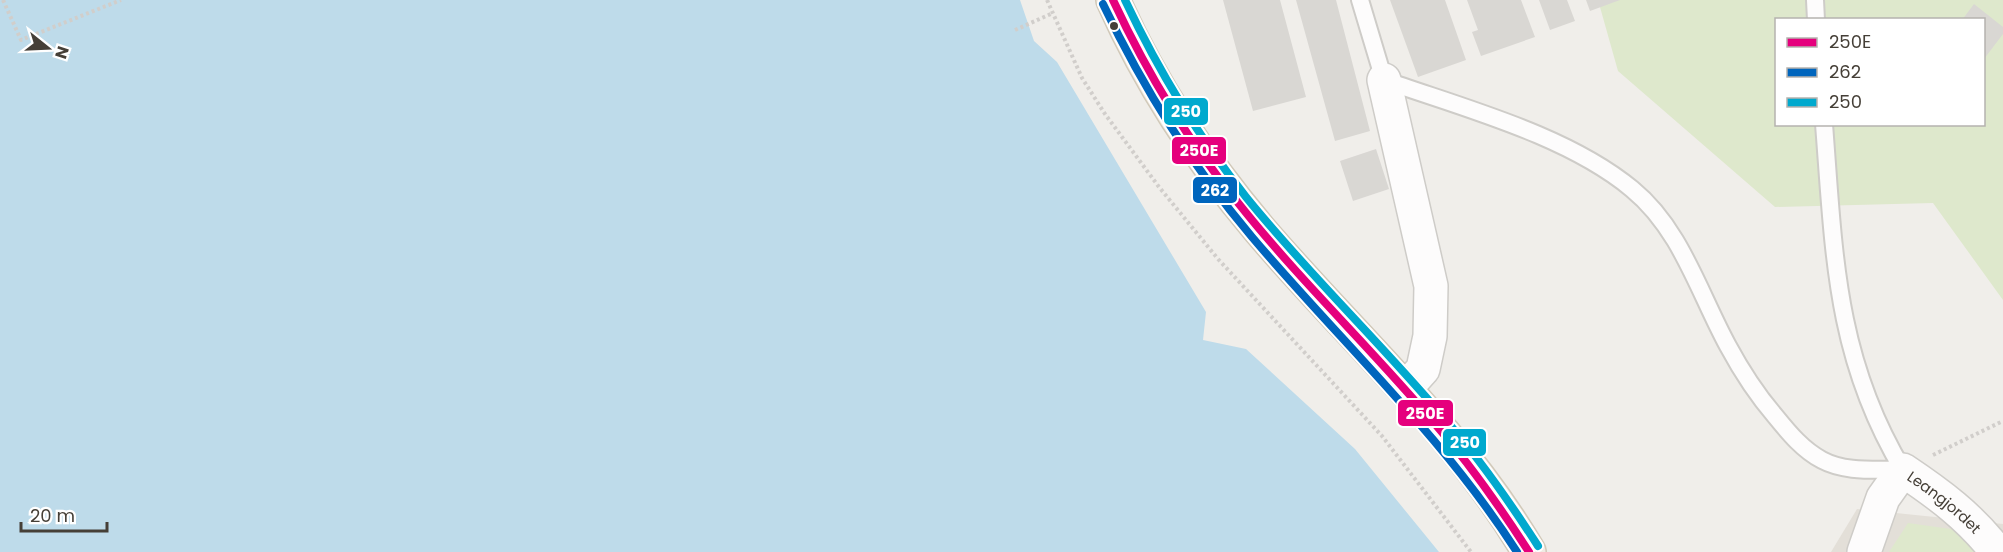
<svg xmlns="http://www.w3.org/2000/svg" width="2003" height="552" viewBox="0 0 2003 552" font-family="Poppins,sans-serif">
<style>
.residential{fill:#e3dfd8}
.green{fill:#dee8cc;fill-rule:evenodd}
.water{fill:#bedbea}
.building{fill:#d9d7d3}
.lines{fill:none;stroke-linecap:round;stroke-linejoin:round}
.lane-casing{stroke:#ceccc8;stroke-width:20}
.street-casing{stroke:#ceccc8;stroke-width:36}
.primary-casing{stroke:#d1c9b9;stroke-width:36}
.path{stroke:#d1cecb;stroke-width:4;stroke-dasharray:3 3;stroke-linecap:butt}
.lane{stroke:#fdfcfc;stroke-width:16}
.street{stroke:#fdfcfc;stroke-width:33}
.primary{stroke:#f0ebe4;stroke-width:33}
.bus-1-casing{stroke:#fff;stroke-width:12}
.bus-2-casing{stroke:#fff;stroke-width:12}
.bus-3-casing{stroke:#fff;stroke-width:12}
.bus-1{stroke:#e5007d;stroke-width:8}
.bus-2{stroke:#0065bd;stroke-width:8}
.bus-3{stroke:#00a9ce;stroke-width:8}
.bus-dot{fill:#453f37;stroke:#fff;stroke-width:2}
.labels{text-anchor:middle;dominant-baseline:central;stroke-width:5;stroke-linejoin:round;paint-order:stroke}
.street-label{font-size:15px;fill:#453f37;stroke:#fff}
.line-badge{stroke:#fff;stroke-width:2}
.badge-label{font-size:16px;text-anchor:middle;font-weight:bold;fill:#fff}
</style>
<rect width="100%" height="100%" fill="#f0eeea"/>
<path class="residential" d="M1857,509L2003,524V552H1831Z"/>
<path class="green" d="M1598,0H2003V300L1933,203L1775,207L1618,71ZM1776,20H1984V124H1776Z
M1908,523L1965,531L1983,552H1889Z"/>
<path class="water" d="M0,0H1020L1034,41L1057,62L1206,312L1203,340L1246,349L1355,449L1439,552H0Z"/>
<path class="building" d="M1223,0H1280L1306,97L1253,111Z
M1296,0H1336L1370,131L1335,141Z
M1390,0H1445L1466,60L1418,77Z
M1467,0H1521L1535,37L1481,56L1472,32L1478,30Z
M1539,0H1567L1575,21L1550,30Z
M1586,0H1620L1590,11Z
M1974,4L2003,27V34L1984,59V20H1962Z
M1376,149L1389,189L1353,201L1340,161Z"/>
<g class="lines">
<g class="lane-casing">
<path id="lane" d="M1360,0L1384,80C1463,108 1567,135 1632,189C1681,229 1699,293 1728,346C1742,372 1757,395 1776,417C1789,433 1803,450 1822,460C1846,473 1877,469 1903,470
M1815,0L1816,20
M1824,124C1834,252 1835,357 1903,470"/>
</g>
<g class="street-casing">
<g id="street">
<path d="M1384,80L1431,286L1430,336L1423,369L1406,388"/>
<path id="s1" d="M1864,552L1883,498L1903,470C1939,494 1970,517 1997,552"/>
</g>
</g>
<g class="primary-casing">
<path id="primary" d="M1113,0C1150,83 1200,159 1259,229C1350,336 1457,430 1529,552"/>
</g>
<path class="path" d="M3,0L21,40L121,0
M1047,0L1082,78L1105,114L1159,187L1218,259L1382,436L1471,552
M1015,30L1053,13
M1933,455L2003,421"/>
<use href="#lane" class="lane"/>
<use href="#street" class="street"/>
<use href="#primary" class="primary"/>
<g class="bus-1-casing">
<path id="bus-1" d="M1113,0C1147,73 1188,141 1239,204C1300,281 1372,349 1435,424C1470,464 1500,507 1529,552"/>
</g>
<g class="bus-2-casing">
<path id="bus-2" d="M1103,4C1143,88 1192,166 1252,237C1341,342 1442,435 1517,552"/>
</g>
<g class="bus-3-casing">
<path id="bus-3" d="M1125,0C1158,70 1198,136 1246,197C1308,274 1380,342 1444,418C1479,458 1509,501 1538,546"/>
</g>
<use href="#bus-1" class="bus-1"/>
<use href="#bus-2" class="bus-2"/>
<use href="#bus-3" class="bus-3"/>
</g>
<circle class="bus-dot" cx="1114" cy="26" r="5"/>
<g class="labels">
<g class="street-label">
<text stroke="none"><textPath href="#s1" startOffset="144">Leangjordet</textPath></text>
</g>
</g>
<g class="line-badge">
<rect x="1163" y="97" width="46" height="29" rx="6" fill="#00a9ce"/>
<rect x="1171" y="136" width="56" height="29" rx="6" fill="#e5007d"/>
<rect x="1192" y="176" width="46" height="28" rx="6" fill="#0065bd"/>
<rect x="1397" y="399" width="57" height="28" rx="6" fill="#e5007d"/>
<rect x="1442" y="428" width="45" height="29" rx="6" fill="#00a9ce"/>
</g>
<g class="badge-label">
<text x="1186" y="117">250</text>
<text x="1199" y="156">250E</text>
<text x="1215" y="196">262</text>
<text x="1425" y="419">250E</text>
<text x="1465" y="448">250</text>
</g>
<rect x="1775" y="18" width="210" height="108" fill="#ffffff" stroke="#b5b2af" stroke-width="1.5"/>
<rect x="1787" y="38" width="30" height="9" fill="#e5007d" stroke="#b5b2af" stroke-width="1.5"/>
<text x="1829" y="48" font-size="18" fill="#453f37">250E</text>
<rect x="1787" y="68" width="30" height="9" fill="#0065bd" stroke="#b5b2af" stroke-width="1.5"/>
<text x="1829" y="78" font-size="18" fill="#453f37">262</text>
<rect x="1787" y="98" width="30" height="9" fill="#00a9ce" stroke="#b5b2af" stroke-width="1.5"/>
<text x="1829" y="108" font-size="18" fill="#453f37">250</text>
<g transform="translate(48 48) rotate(108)" stroke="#ffffff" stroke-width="4.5" paint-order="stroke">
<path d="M0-4.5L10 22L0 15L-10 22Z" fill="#453f37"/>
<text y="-9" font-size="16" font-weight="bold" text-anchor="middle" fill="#453f37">N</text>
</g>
<path d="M21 522v9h86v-9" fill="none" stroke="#453f37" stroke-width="3"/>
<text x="30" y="522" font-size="18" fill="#453f37" stroke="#ffffff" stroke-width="4.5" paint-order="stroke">20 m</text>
</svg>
